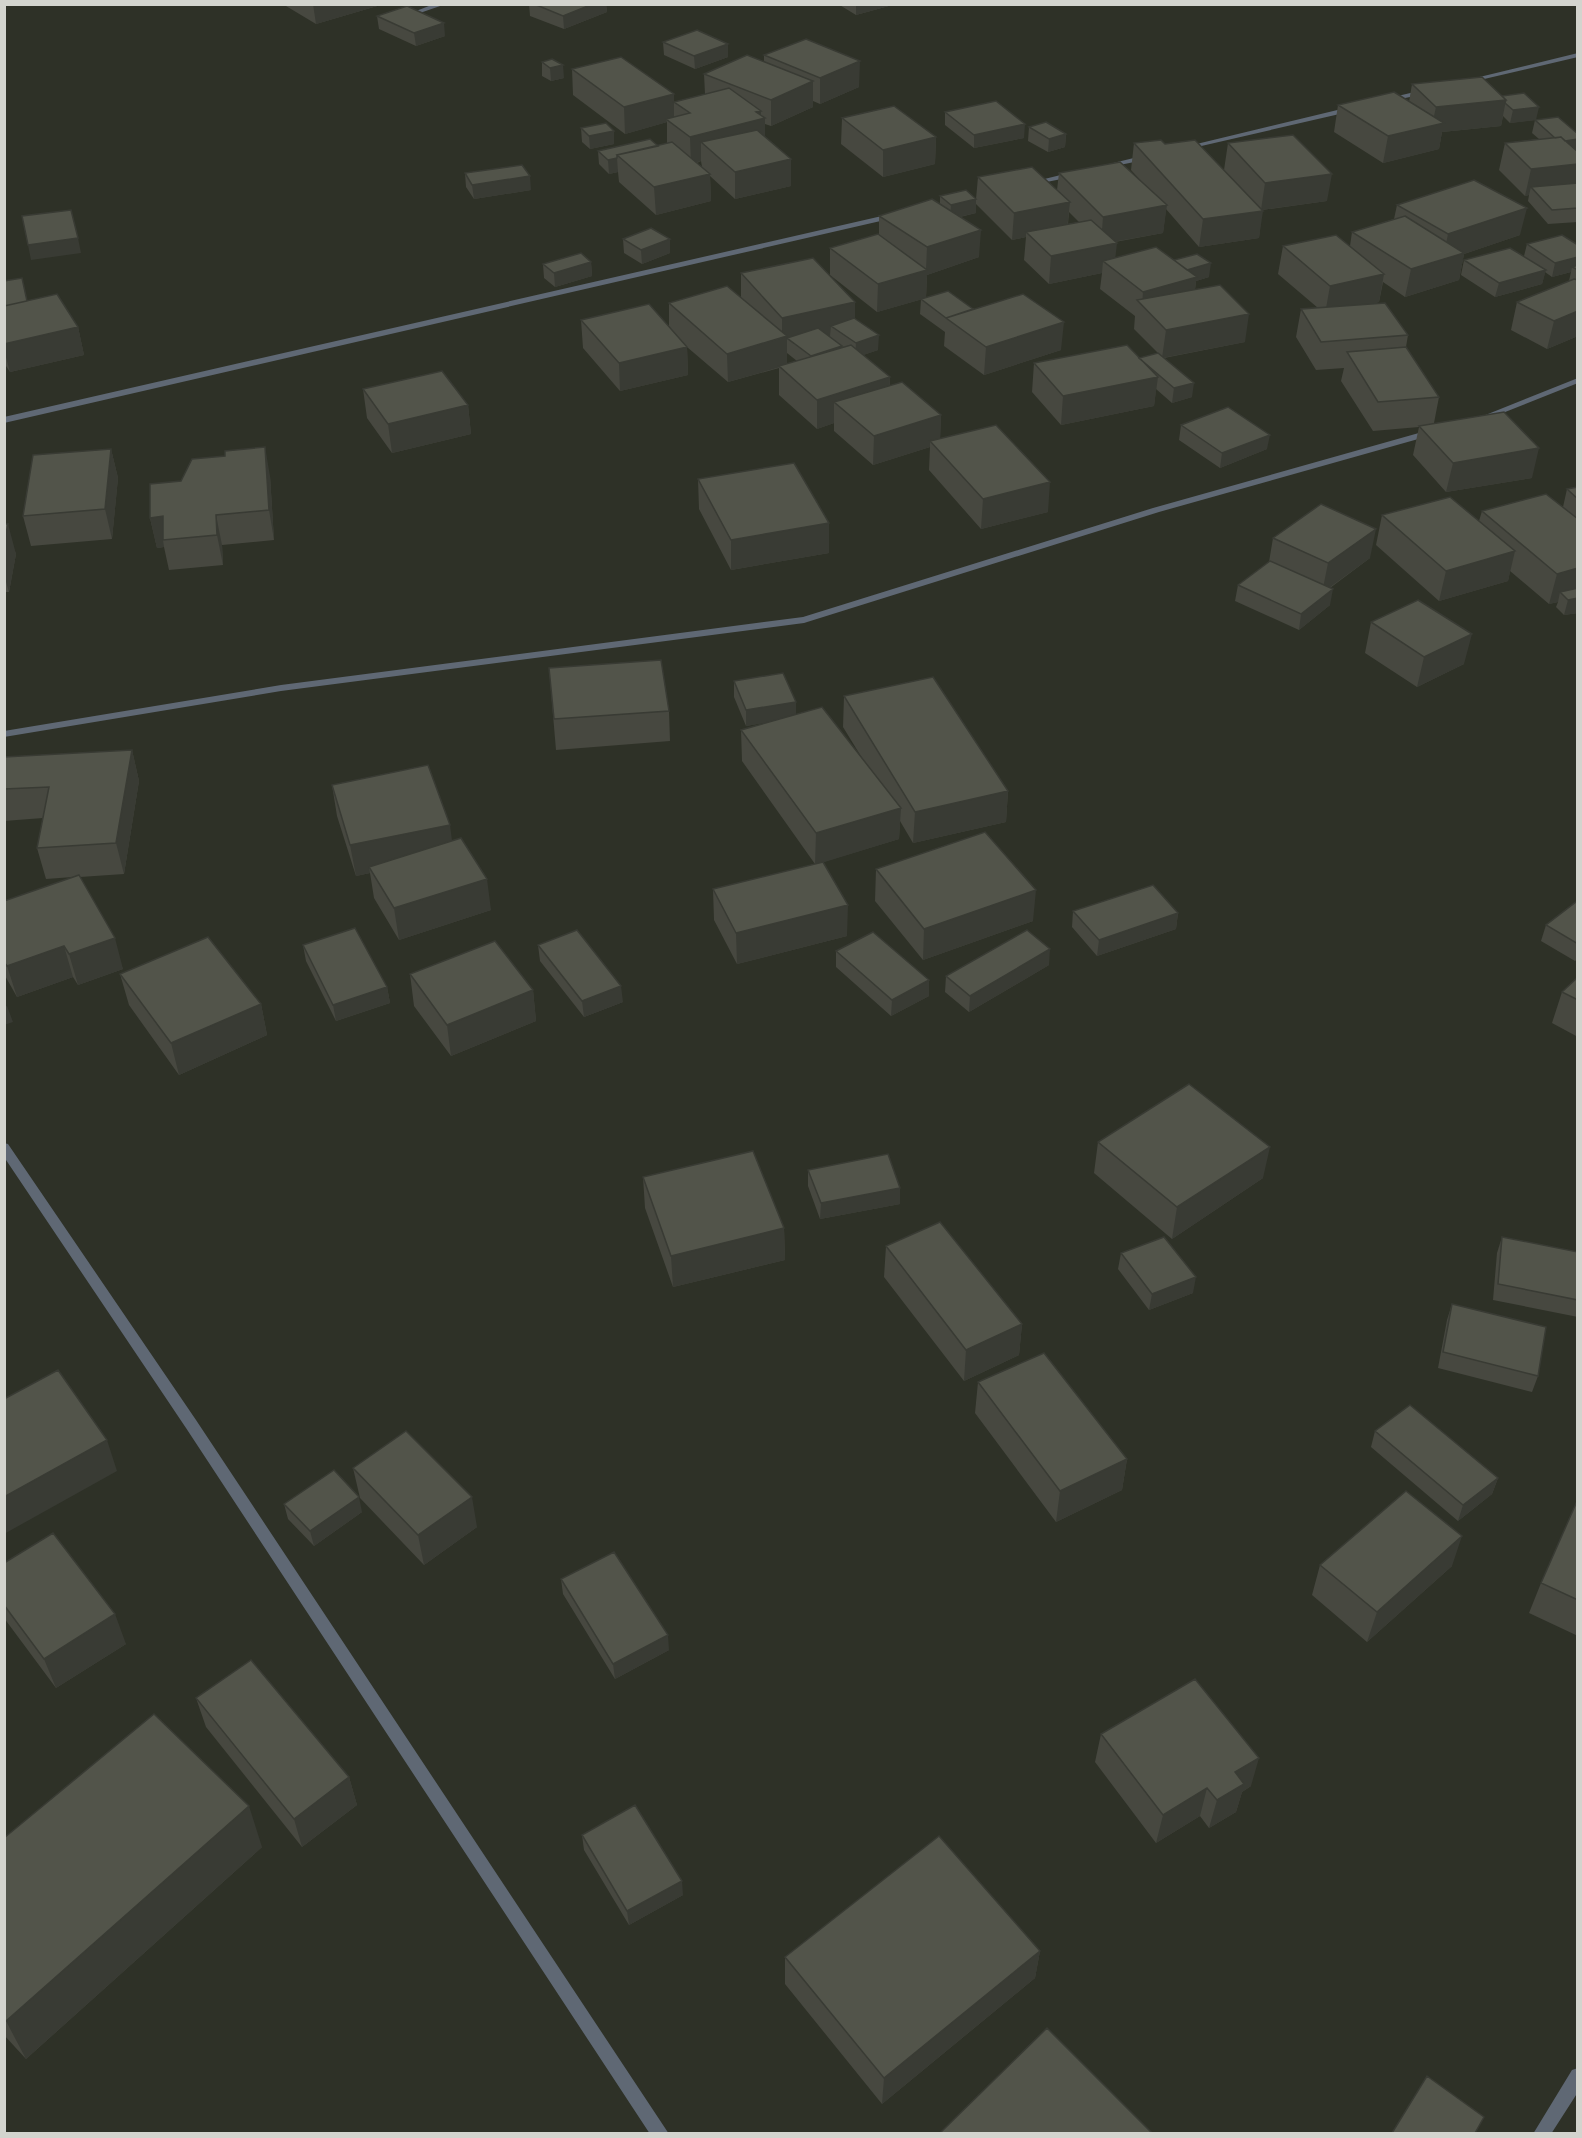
<svg xmlns="http://www.w3.org/2000/svg" width="1582" height="2138" viewBox="0 0 1582 2138" font-family="Lato,sans-serif">
<style>
.lines{fill:none;stroke-linecap:round;stroke-linejoin:round}
.minor{fill:#5f6874;fill-rule:evenodd}
.wall{fill:#474840;fill-rule:evenodd}
.shaded-wall{fill:#393b34}
.building{fill:#52544a;stroke:#393b34;stroke-width:1.5}
</style>
<rect width="100%" height="100%" fill="#2e3127"/>
<g class="lines">
<path class="minor" d="M434,4H446L414,15L411,13Z
M1578,53V57L1467,83L1463,81Z
M1427,89L1431,91L1430,93L1385,102L1381,100Z
M1354,106L1358,108L1357,110L1184,150L1180,148Z
M1146,155L1150,157L1149,159L1105,168L1101,166Z
M1073,172H1076V176L1032,185L1028,183Z
M895,213L899,215L898,217L4,423V417Z
M1578,378V383L1490,418L1483,416Z
M1433,429L1436,430V434L1159,512L804,623L281,691L4,737V731L281,685L803,617L1153,508Z
M4,1143L8,1144L196,1420L669,2134H650L186,1428L4,1157Z
M1578,2068V2092L1551,2134H1533L1572,2070Z"/>
</g>
<path class="wall" d="M286,4H384L316,24L286,6Z
M529,4H606L607,12L564,29L530,16Z
M838,4H896L856,15Z
M377,16L445,36L416,46L379,29Z
M663,42L728,44V57L695,69L664,55Z
M764,55L859,87L820,104L813,101V107L771,126L765,124V137L791,186L735,199L710,176L711,201L656,215L619,182L618,172L609,174L599,164L598,151L658,146L667,143V122L625,134L573,95L572,69L674,94V102L705,94L704,74L764,62ZM701,161L702,167L697,163Z
M542,62L564,78L551,81L542,76Z
M1412,84L1502,96L1536,120L1578,134V222L1548,224L1528,201L1529,195L1525,196L1499,170L1505,143L1539,139L1532,133L1535,120L1510,123L1503,116L1501,126L1442,132L1439,149L1383,163L1334,132L1338,105L1409,102Z
M945,112L1024,138L974,148L945,125Z
M842,118L936,137L935,164L883,177L841,144Z
M1029,127L1066,134L1065,147L1048,152L1028,141Z
M581,128L614,131V144L590,149L582,142Z
M1134,143L1165,144L1243,190L1224,170L1228,143L1327,201L1262,210L1259,238L1199,247L1166,209L1163,233L1115,242V258L1174,260L1209,277L1196,281L1195,290L1245,342L1164,358L1192,397L1172,403L1156,389L1154,406L1061,425L1032,392L1034,363L1139,358L1158,353L1134,329L1135,316L1100,289L1102,273L1049,284L1024,260L1026,237L1012,240L976,204V213L960,217L979,257L927,275L926,298L877,312L830,275V248L879,235V216L940,204V196L976,199L978,177L1057,190L1059,173L1142,182L1131,170ZM1069,212L1079,222L1068,224Z
M465,173L531,190L474,199L466,187Z
M1397,205L1520,235L1464,254L1459,280L1405,297L1383,282L1379,302L1371,304L1408,335L1406,347L1439,397L1434,423L1532,478L1446,492L1413,455L1419,427L1373,431L1341,381L1344,368L1316,370L1296,337L1301,309L1318,308L1278,274L1283,246H1350L1352,232L1394,219Z
M623,239H670V253L642,264L624,253Z
M1527,244L1578,245V336L1547,349L1511,330L1517,302L1569,281L1571,272L1552,277L1545,272L1542,284L1495,297L1461,275L1464,260L1524,256Z
M591,262L592,276L555,287L544,278L543,264Z
M741,273L855,302V319L878,350L863,355L890,377V386L941,415L940,439L1048,512L981,529L929,470L930,447L873,465L834,431V423L817,429L779,395V368L728,382L687,347L688,375L620,391L583,348L581,320L669,327V303L741,298ZM787,353L797,361L787,364Z
M4,281L27,301L78,327L84,355L10,372L4,363Z
M921,299L974,309L1061,350L984,375L944,346L945,332L920,314Z
M363,389L468,405L471,434L392,453L367,418Z
M1181,425L1267,449L1220,468L1179,440Z
M111,449L118,478L112,539L31,546L23,516Z
M270,476L274,540L222,545L223,565L169,570L164,547L157,548L150,518Z
M698,479L829,523V553L731,570L699,509Z
M1578,487V613L1564,615L1556,607L1558,602L1549,604L1510,571L1508,581L1439,601L1376,545L1382,515L1479,521L1482,511L1563,507L1567,489Z
M4,524L16,554L9,592H4Z
M1273,538L1370,558L1330,588V605L1299,630L1235,601L1238,585L1269,562Z
M1371,622L1464,664L1417,687L1365,653Z
M549,668L669,711L670,741L556,750Z
M734,681L796,714L862,758L843,727L844,696L1008,791L1006,822L913,843L900,821L899,839L823,862L847,936L737,964L714,920L713,889L815,864L742,761L741,730L769,722L746,726L734,697Z
M132,750L139,781L124,874L80,877L123,969L78,985L73,977L17,997L4,974V901L73,877L46,879L37,848L43,818L4,821V757Z
M332,785L452,841L491,910L399,940L374,898L370,873L356,876L337,816Z
M876,869L1033,921L923,960L875,901Z
M1578,903V959L1575,961L1541,941L1546,925Z
M1073,911L1178,913L1176,929L1097,956L1072,927Z
M303,945L387,987L390,1003L336,1021L306,961Z
M538,945L623,1002L584,1017L540,961Z
M836,951L929,980V996L891,1016L836,967Z
M1049,965L969,1012L945,992L946,976Z
M120,974L261,1004L267,1035L179,1075L129,1005Z
M410,974L533,990L536,1021L451,1056L414,1006Z
M1578,977V1037L1552,1023L1562,992Z
M1098,1142L1263,1178L1172,1239L1094,1173Z
M808,1170L900,1204L820,1219L808,1186Z
M643,1177L784,1228L785,1260L673,1287L645,1208Z
M1502,1237L1578,1252V1317L1493,1300L1497,1253Z
M886,1246L1022,1324L1019,1355L964,1381L884,1277Z
M1121,1253L1193,1293L1149,1310L1118,1269Z
M1452,1304L1538,1376L1532,1392L1438,1368L1447,1320Z
M978,1382L1127,1459L1122,1490L1056,1522L975,1413Z
M1375,1431L1498,1478L1492,1494L1458,1521L1371,1447Z
M353,1468L477,1527L424,1565L360,1498Z
M1578,1499V1636L1529,1613L1541,1583Z
M284,1504L362,1512L314,1546L288,1519Z
M4,1563L126,1644L56,1688L4,1618Z
M1320,1565L1452,1566L1367,1642L1312,1595Z
M561,1579L669,1650L615,1679L563,1594Z
M196,1698L349,1777L357,1805L302,1847L206,1727Z
M1101,1734L1251,1786L1242,1792L1236,1812L1209,1828L1200,1816L1156,1843L1095,1762Z
M582,1835L683,1895L629,1925L584,1850Z
M4,1838L262,1847L26,2059L4,2035Z
M1040,1951L1035,1978L882,2104L785,1984V1957Z"/>
<path class="shaded-wall" d="M313,4H384L316,24Z
M593,4H606L607,12L564,29L563,16Z
M856,4H896L856,15Z
M444,23L445,36L416,46L414,33Z
M728,44V57L695,69L694,56Z
M860,61L859,87L820,104V78Z
M563,65L564,78L551,81L550,68Z
M813,81V107L771,126V100Z
M674,94V120L666,119L667,122L625,134L624,107Z
M1506,100L1501,126L1442,132L1439,149L1383,163L1388,136L1432,125L1436,107Z
M1539,107L1536,120L1510,123L1513,110Z
M761,111V119L765,118V145L701,142V161L691,164L690,137L756,112Z
M1025,124L1024,138L974,148V135Z
M614,131V144L590,149L589,136Z
M1066,134L1065,147L1048,152L1049,139Z
M936,137L935,164L883,177V150Z
M1578,139V153L1560,141Z
M617,158L618,172L609,174L608,160Z
M791,159V186L735,199V172Z
M1578,164V190L1531,187L1529,195L1525,196L1531,169Z
M710,174L711,201L656,215L654,187Z
M1332,174L1327,201L1261,210L1265,183Z
M530,176L531,190L474,199L472,185Z
M976,199V213L950,219L951,205Z
M1070,202L1067,229L1026,232V237L1012,240L1014,213Z
M1167,205L1163,233L1101,244L1103,217Z
M1527,208L1520,235L1464,254L1459,280L1405,297L1411,269L1443,259L1448,234Z
M1263,211L1259,238L1199,247L1203,219Z
M981,230L979,257L927,275L926,298L877,312L878,284L926,270L927,247Z
M78,238L81,253L31,260L28,245Z
M670,239V253L642,264L641,250Z
M1117,243L1114,270L1103,261L1102,273L1049,284L1051,256Z
M1578,257V270L1572,267L1571,272L1552,277L1555,263Z
M591,262L592,276L555,287L554,273Z
M1211,263L1209,277L1196,281L1193,305H1142L1143,292L1184,271Z
M1546,270L1542,284L1495,297L1499,283Z
M1384,274L1379,302L1325,314L1330,286Z
M855,302V331L831,326L830,336L794,344L787,339V365L728,382L727,354L782,338V318Z
M1578,311V336L1547,349L1554,321Z
M1249,314L1245,342L1162,358L1166,330Z
M1064,322L1061,350L984,375L986,347Z
M78,327L84,355L10,372L4,350V344Z
M879,335L878,350L855,358L856,343Z
M842,346L841,361L811,356Z
M687,347L688,375L620,391L619,363Z
M890,377L889,406L834,402V423L817,429V400Z
M1158,377L1154,406L1061,425L1063,396Z
M1194,383L1192,397L1172,403L1174,388Z
M468,405L471,434L392,453L388,424Z
M941,415L940,444L930,441V447L873,465L874,436Z
M1270,435L1267,449L1220,468L1222,453Z
M265,447L270,476L274,540L269,510Z
M1539,448L1532,478L1446,492L1453,463Z
M111,449L118,478L112,539L105,509Z
M1050,482L1048,512L981,529L983,499Z
M216,515L222,545L223,565L217,535Z
M163,516V540L164,547L157,548L150,518Z
M829,523V553L731,570V540Z
M8,524L16,554L9,592L4,575V543Z
M1376,529L1370,558L1322,593L1328,563Z
M1515,551L1508,581L1439,601L1446,571Z
M1578,568V596L1560,592L1558,602L1549,604L1557,574Z
M1333,589L1330,605L1299,630L1301,614Z
M1578,598V613L1564,615L1568,600Z
M1472,634L1464,664L1417,687L1424,657Z
M796,702V718L746,726V710Z
M132,750L139,781L124,874L116,843Z
M1008,791L1006,822L913,843L915,812Z
M901,808L899,839L815,865L816,833Z
M450,825L454,856L369,867L370,873L356,876L350,845Z
M487,879L491,910L399,940L394,908Z
M1036,890L1033,921L923,960L924,929Z
M848,905L847,936L737,964L736,933Z
M1178,913L1176,929L1097,956L1099,940Z
M115,938L123,969L78,985L69,954Z
M64,946L73,977L17,997L7,966Z
M1050,949L1049,965L969,1012L970,996Z
M929,980V996L891,1016L892,1000Z
M621,986L623,1002L584,1017L582,1001Z
M387,987L390,1003L336,1021L333,1005Z
M533,990L536,1021L451,1056L447,1025Z
M261,1004L267,1035L179,1075L171,1043Z
M7,1006L13,1022L4,1025V1007Z
M1270,1147L1263,1178L1172,1239L1177,1207Z
M900,1188V1204L820,1219L821,1203Z
M784,1228L785,1260L673,1287L671,1256Z
M1196,1277L1193,1293L1149,1310L1152,1294Z
M1022,1324L1019,1355L964,1381L966,1350Z
M107,1440L117,1471L4,1534V1497Z
M1127,1459L1122,1490L1056,1522L1060,1491Z
M1498,1478L1492,1494L1458,1521L1463,1505Z
M359,1497L362,1512L314,1546L310,1531Z
M472,1497L477,1527L424,1565L418,1535Z
M1462,1536L1452,1566L1367,1642L1377,1612Z
M115,1614L126,1644L56,1688L44,1659Z
M668,1635L669,1650L615,1679L613,1664Z
M1259,1758L1251,1786L1242,1792L1236,1812L1209,1828L1217,1800L1235,1772Z
M349,1777L357,1805L302,1847L294,1819Z
M1207,1788L1200,1816L1156,1843L1163,1815Z
M249,1806L262,1847L26,2059L6,2021Z
M682,1881L683,1895L629,1925L627,1911Z
M1040,1951L1035,1978L882,2104L884,2078Z"/>
<path class="building" d="M534,4H593L563,16Z
M407,6L444,23L414,33L377,16Z
M697,30L728,44L694,56L663,42Z
M806,39L860,61L820,78L764,55Z
M747,55L813,81L771,100L704,74Z
M621,57L674,94L624,107L572,69Z
M552,59L563,65L550,68L542,62Z
M1482,77L1506,100L1436,107L1412,84Z
M729,88L761,111L756,112L765,118L690,137L666,119L690,113L674,102Z
M1394,92L1444,123L1388,136L1338,105Z
M1524,93L1539,107L1513,110L1505,103L1506,100L1502,96Z
M996,101L1025,124L974,135L945,112Z
M894,106L936,137L883,150L842,118Z
M1558,117L1578,134V139L1565,141L1561,137L1555,138L1535,120Z
M1046,122L1066,134L1049,139L1029,127Z
M606,123L614,131L589,136L581,128Z
M757,130L791,159L735,172L701,142Z
M1293,135L1332,174L1265,183L1228,143Z
M1561,137L1578,152V164L1531,169L1505,143Z
M650,139L658,146L617,155V158L608,160L598,151Z
M1161,140L1165,144L1195,140L1263,211L1203,219L1134,143Z
M672,142L710,174L654,187L617,155Z
M1120,162L1167,205L1103,217L1059,173Z
M522,165L530,176L472,185L465,173Z
M1032,167L1070,202L1014,213L978,177Z
M1474,180L1527,208L1448,234L1397,205Z
M1578,183V208L1552,210L1531,187Z
M966,190L976,199L951,205L940,196Z
M932,199L981,230L927,247L879,216Z
M71,210L78,238L28,245L22,216Z
M1405,216L1464,253L1411,269L1352,232Z
M1091,220L1117,243L1051,256L1026,232Z
M651,228L670,239L641,250L623,239Z
M878,234L927,270L878,284L830,248Z
M1336,235L1384,274L1330,286L1283,246Z
M1562,235L1578,245V257L1555,263L1527,244Z
M1156,247L1197,277L1143,292L1103,261Z
M1510,248L1546,270L1499,283L1464,260Z
M581,253L591,262L554,273L543,264Z
M1197,254L1211,263L1187,270L1174,260Z
M813,258L855,302L782,318L741,273Z
M1578,265V270L1572,267Z
M22,278L27,301L4,306V281Z
M1574,279L1578,280V311L1554,321L1517,302Z
M1220,285L1249,314L1166,330L1137,300Z
M727,286L787,336L727,354L669,303Z
M948,291L973,309L946,318L921,299Z
M57,294L78,327L4,344V306Z
M1023,294L1064,322L986,347L946,318Z
M1385,303L1408,335L1321,342L1301,309Z
M649,304L687,347L619,363L581,320Z
M854,318L879,335L856,343L831,326Z
M818,328L842,346L811,356L787,338Z
M851,345L890,377L817,400L779,366Z
M1127,345L1158,377L1063,396L1034,363Z
M1406,347L1439,397L1378,402L1347,352Z
M1158,353L1194,383L1174,388L1139,358Z
M442,371L468,405L388,424L363,389Z
M902,382L941,415L874,436L834,402Z
M1228,407L1270,435L1222,453L1181,425Z
M1504,412L1539,448L1453,463L1419,426Z
M996,425L1050,482L983,499L930,441Z
M265,447L269,510L216,515L217,535L163,540V516L150,518V484L181,481L192,459L225,456V451Z
M111,449L105,509L23,516L33,455Z
M794,463L829,523L731,540L698,479Z
M1578,487V499L1567,489Z
M1546,494L1578,519V568L1557,574L1482,511Z
M1450,497L1515,551L1446,571L1382,515Z
M1321,504L1376,529L1328,563L1273,538Z
M4,524H8L4,543Z
M1270,561L1333,589L1301,614L1238,585Z
M1578,588V598L1568,600L1560,592Z
M1418,600L1472,634L1424,657L1371,622Z
M661,660L669,711L554,719L549,668Z
M783,673L796,702L746,710L734,681Z
M933,677L1008,791L915,812L844,696Z
M822,707L901,808L816,833L741,730Z
M132,750L116,843L37,848L49,787L4,789V757Z
M428,765L450,825L350,845L332,785Z
M985,832L1036,890L924,929L876,869Z
M461,838L487,879L394,908L369,867Z
M823,862L848,905L736,933L713,889Z
M79,875L115,938L69,954L64,946L7,966L4,962V901Z
M1153,885L1178,913L1099,940L1073,911Z
M1576,902L1578,903V944L1546,925Z
M355,928L387,987L333,1005L303,945Z
M577,930L621,986L582,1001L538,945Z
M1027,930L1050,949L970,996L946,976Z
M873,932L929,980L892,1000L836,951Z
M208,937L261,1004L171,1043L120,974Z
M495,941L533,990L447,1025L410,974Z
M1578,977V1000L1562,992Z
M1189,1084L1270,1147L1177,1207L1098,1142Z
M753,1151L784,1228L671,1256L643,1177Z
M888,1154L900,1188L821,1203L808,1170Z
M940,1222L1022,1324L966,1350L886,1246Z
M1164,1237L1196,1277L1152,1294L1121,1253Z
M1502,1237L1578,1252V1300L1498,1284Z
M1452,1304L1546,1327L1538,1376L1443,1352Z
M1044,1353L1127,1459L1060,1491L978,1382Z
M58,1370L107,1440L4,1497V1399Z
M1410,1405L1498,1478L1463,1505L1375,1431Z
M406,1431L472,1497L418,1535L353,1468Z
M334,1470L359,1497L310,1531L284,1504Z
M1406,1491L1462,1536L1377,1612L1320,1565Z
M1578,1499V1600L1541,1583Z
M53,1533L115,1614L44,1659L4,1605V1563Z
M614,1552L668,1635L613,1664L561,1579Z
M251,1660L349,1777L294,1819L196,1698Z
M1195,1679L1259,1758L1235,1772L1244,1784L1217,1800L1207,1788L1163,1815L1101,1734Z
M154,1714L249,1806L6,2021L4,2020V1838Z
M635,1805L682,1881L627,1911L582,1835Z
M939,1836L1040,1951L884,2078L785,1957Z
M1047,2028L1152,2133H940Z
M1427,2076L1484,2117L1475,2133H1392Z"/>
<rect width="1582" height="2138" fill="none" stroke="#d3d4ce" stroke-width="12"/>
</svg>
